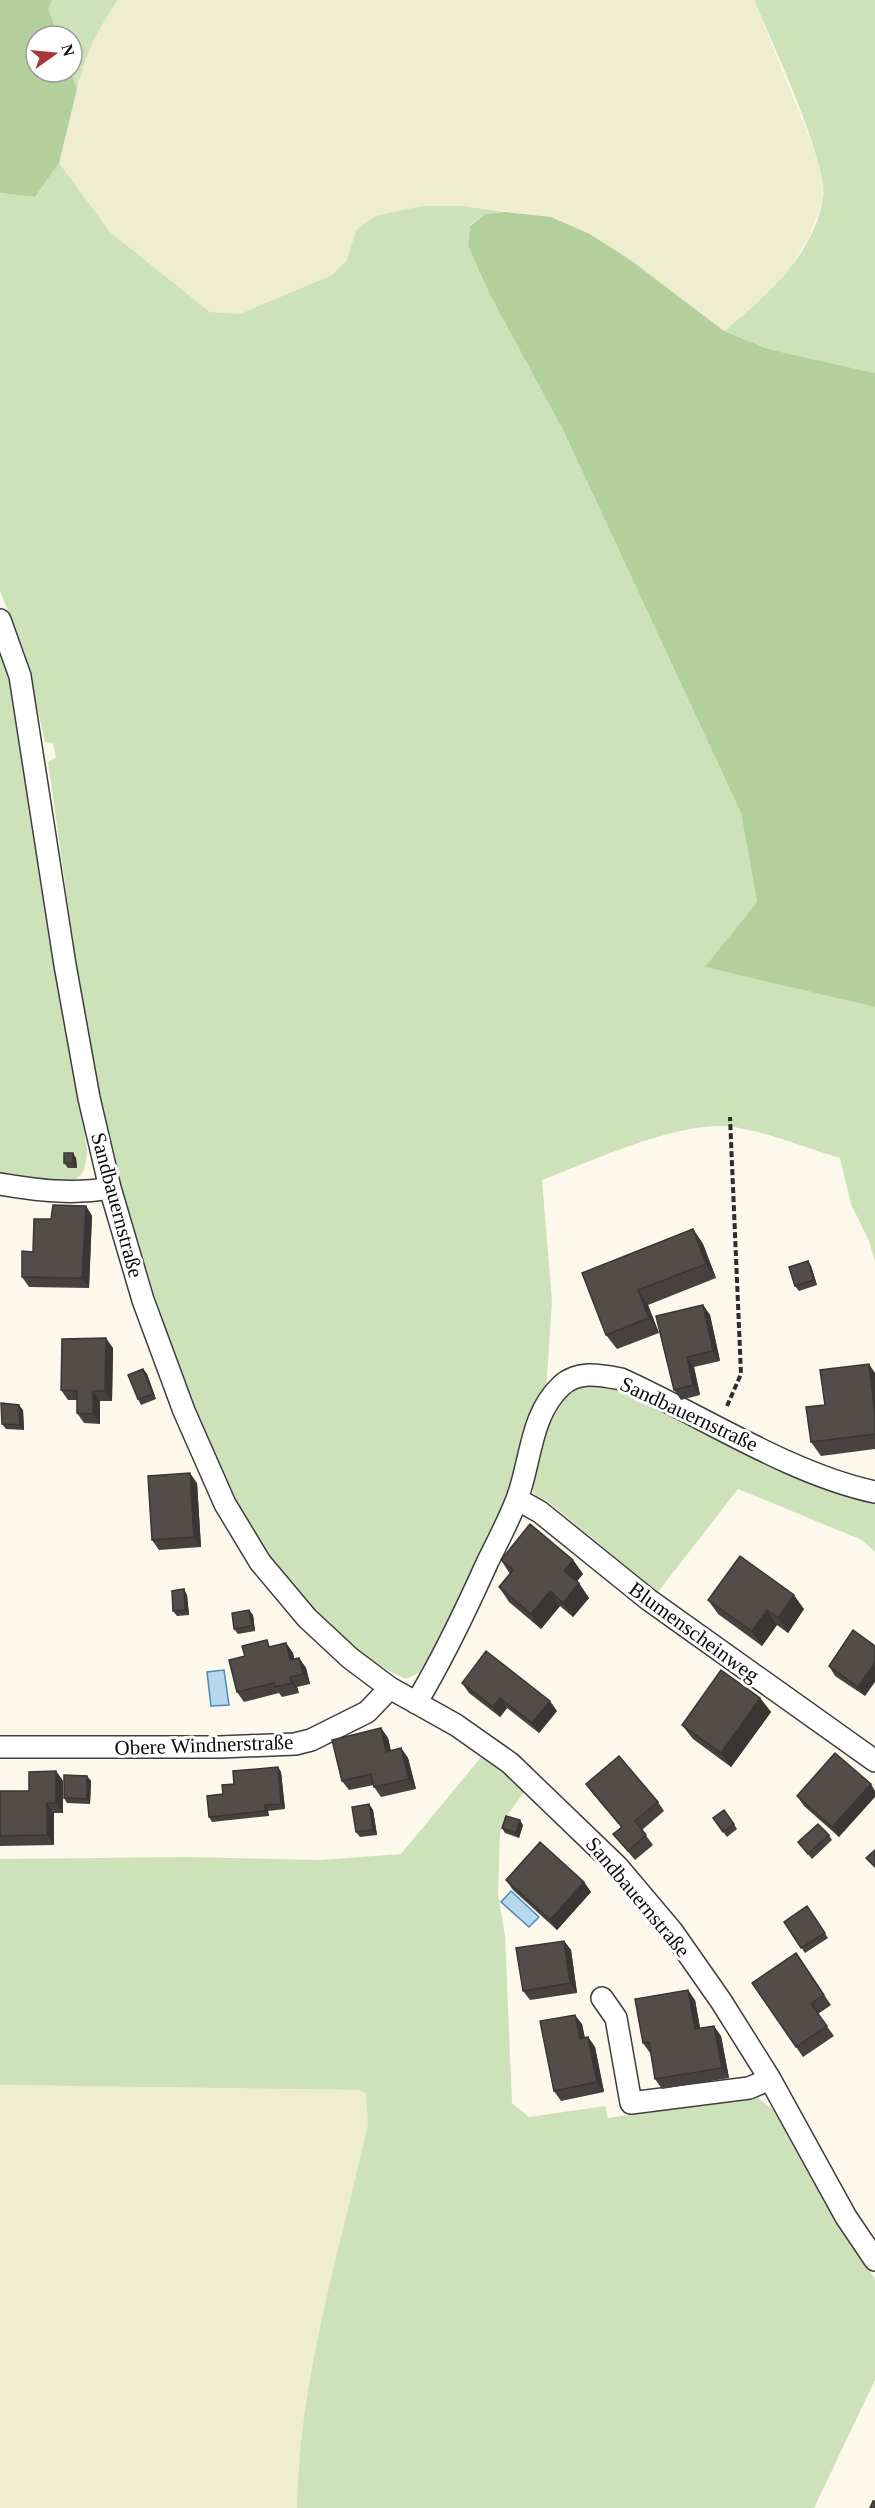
<svg xmlns="http://www.w3.org/2000/svg" width="875" height="2508" viewBox="0 0 875 2508" font-family="'Times New Roman',serif">
<style>
.farmland{fill:#efedcf}
.green{fill:#cee2ba}
.forest{fill:#b3d09c}
.water{fill:#b7d8ed;stroke:#488bba;stroke-width:1.5}
.lines{fill:none;stroke-linecap:round;stroke-linejoin:round}
.minor-casing{stroke:#3e3e3e;stroke-width:24}
.path{stroke:#2d2d2d;stroke-width:4;stroke-dasharray:6 3;stroke-linecap:butt}
.minor{stroke:#fff;stroke-width:21}
.wall{fill:#47423f}
.shaded-wall{fill:#393633}
.building{fill:#524d49;stroke:#393633;stroke-width:1.5}
.labels{text-anchor:middle;dominant-baseline:central;stroke-width:6;stroke-linejoin:round;paint-order:stroke}
.street-label{font-size:21px;fill:#0b0b0b;stroke:#fff}
</style>
<rect width="100%" height="100%" fill="#fcf9ec"/>
<path class="farmland" d="M118,0H754L818,159L824,197L810,235L789,270L759,303L724,331L632,261L590,234L551,217L463,206L356,230L347,260L332,275L240,314L210,312L110,232L59,163L83,62L96,31Z
M0,2085L359,2090L366,2094L368,2124L323,2320L304,2423L298,2472L297,2508H0Z"/>
<path class="green" d="M52,0H118C98,29 85,54 77,89L71,72L72,36H58L47,7Z
M754,0H875V373L768,349L724,331C766,298 814,254 823,198C829,164 770,38 754,0Z
M59,163L110,232L210,312L240,314L332,275L347,260L356,230L375,216L422,206H463L505,212L485,214L470,225L468,246L490,295L563,430L741,813L757,902L706,967L875,1007V1262L869,1241L851,1204L840,1158C806,1148 770,1133 734,1127C682,1119 592,1161 542,1180L552,1301L546,1391L509,1500L429,1668L406,1679C259,1613 194,1420 149,1278C133,1225 115,1174 104,1120C80,1002 65,881 48,762L56,757L53,743L45,742L25,653L0,591V193L35,197Z
M0,645L12,686L87,1149C86,1184 73,1183 44,1181C29,1179 15,1178 0,1177Z
M608,1383L875,1497V1552L862,1540L738,1489L658,1592L546,1500L541,1501L534,1493L532,1484L542,1439L554,1410L574,1386Z
M482,1756L525,1791L503,1821L500,1834L498,1894L505,1935L512,2103L529,2117L605,2106L608,2118L757,2097L775,2111L830,2210L875,2279V2380L814,2508H297C299,2379 340,2250 368,2124L366,2094L359,2090L0,2085V1859L186,1857L320,1860L401,1854Z"/>
<path class="forest" d="M0,0H52L48,8L58,36H36V72H71L77,89L59,163L35,197L0,193Z
M505,212L551,217L590,234L632,261L724,331L768,349L875,373V1007L705,967L757,902L741,813L563,430L490,295L468,246L470,226L485,214Z"/>
<path class="water" d="M224,1670L229,1705L211,1706L207,1672Z
M511,1891L539,1917L529,1927L501,1902Z"/>
<g class="lines">
<g class="minor-casing">
<path id="minor" d="M0,620L20,676L65,965L89,1098L110,1188L143,1300L184,1411L225,1504L260,1562L307,1618L350,1658L390,1688L456,1725L510,1763L618,1867L672,1931L721,2001L770,2079L846,2217L875,2260
M0,1184C37,1190 72,1195 110,1188
M517,1499L540,1512L649,1600L875,1761
M416,1703C444,1657 466,1610 488,1561C498,1541 509,1520 517,1499C531,1462 530,1415 561,1386C578,1370 600,1375 621,1379C701,1415 790,1474 875,1492
M0,1747H220L295,1744L311,1740L367,1712L390,1688
M602,1998L616,2018L631,2103L749,2088L770,2079"/>
</g>
<path class="path" d="M727,1406L741,1374L730,1117"/>
<use href="#minor" class="minor"/>
</g>
<path class="wall" d="M76,1158L77,1168H68L64,1163Z
M86,1206L92,1216L89,1288L29,1287L22,1277L33,1252Z
M693,1229L703,1244L716,1278L648,1305L659,1333L617,1349L606,1335L582,1273Z
M808,1261L811,1266L817,1285L799,1291L795,1286Z
M703,1305L710,1315L720,1361L694,1367L700,1395L681,1400L674,1390Z
M113,1348L112,1401H100V1424L84,1423L77,1413V1400H68L61,1390Z
M143,1369L147,1374L156,1399L141,1405L138,1399Z
M875,1373V1449L821,1456L811,1442L825,1405Z
M23,1410L24,1430L6,1429L2,1424Z
M197,1483L201,1547L159,1550L152,1540Z
M501,1560H573L583,1574L577,1581L589,1598L573,1617L560,1606L541,1629L509,1602L499,1587L510,1574Z
M184,1589L187,1595L189,1615L177,1616L173,1611Z
M708,1600L804,1609L788,1633L777,1625L762,1646L718,1614Z
M249,1610L253,1615L255,1631L238,1634L234,1629Z
M853,1630L865,1696L835,1676L829,1666Z
M286,1643L293,1653L294,1659L299,1658L306,1668L310,1684L297,1687L299,1693L282,1697L279,1693L244,1702L237,1692L245,1656L271,1647Z
M462,1683L557,1711L539,1733L507,1708L500,1717L469,1693Z
M760,1698L771,1712L731,1767L693,1739L682,1725Z
M381,1728L388,1738L391,1751L401,1748L408,1758L416,1789L381,1797L374,1787V1785L349,1790L342,1781Z
M278,1767L281,1772L285,1809L268,1811L269,1816L212,1822L209,1817L223,1794L234,1784Z
M56,1771L63,1781V1813H54V1845L0,1846V1791H29Z
M87,1776L91,1781L90,1804L67,1803L64,1798Z
M586,1784L658,1802L664,1811L642,1830L653,1845L635,1860L613,1834L621,1827L593,1794Z
M871,1784L839,1837L804,1806L797,1796Z
M369,1804L373,1810L377,1835L360,1837L356,1832Z
M713,1818L734,1824L737,1829L727,1837Z
M523,1825L519,1838L505,1833L502,1828Z
M829,1835L832,1840L812,1859L798,1842Z
M506,1880L584,1882L591,1892L557,1930L513,1890Z
M807,1906L828,1938L805,1953L784,1922Z
M564,1941L571,1950L577,1993L530,2000L523,1991Z
M796,1953L831,2005L818,2014L834,2036L803,2057L752,1983Z
M695,2000L700,2028L721,2036L729,2078L662,2089L655,2079L651,2053H650L643,2043Z
M582,2024L585,2038L588,2037L595,2047L604,2092L561,2101L554,2091Z"/>
<path class="shaded-wall" d="M73,1153L76,1158L77,1168L73,1163Z
M86,1206L92,1216L89,1288L82,1278Z
M693,1229L703,1244L716,1278L706,1264Z
M808,1261L811,1266L817,1285L814,1280Z
M638,1290L648,1305L659,1333L649,1318Z
M703,1305L710,1315L720,1361L713,1351Z
M106,1338L113,1348L112,1401L105,1391Z
M687,1357L694,1367L700,1395L693,1385Z
M869,1364L875,1373V1415Z
M143,1369L147,1374L156,1399L153,1394Z
M93,1391L100,1401V1424L93,1414Z
M19,1405L23,1410L24,1430L20,1425Z
M190,1473L197,1483L201,1547L194,1537Z
M573,1560L583,1574L574,1585L564,1571Z
M579,1583L589,1598L573,1617L563,1603Z
M184,1589L187,1595L189,1615L185,1610Z
M550,1591L560,1606L541,1629L531,1614Z
M794,1595L804,1609L788,1633L778,1618Z
M249,1610L253,1615L255,1631L252,1626Z
M767,1610L777,1625L762,1646L752,1631Z
M286,1643L293,1653L297,1670L290,1660Z
M299,1658L306,1668L310,1684L303,1674Z
M875,1663V1682L865,1696L858,1687Z
M290,1677L297,1687L299,1693L292,1683Z
M500,1698L507,1708L500,1717L493,1707Z
M760,1698L771,1712L731,1767L721,1753Z
M550,1701L557,1711L539,1733L532,1723Z
M381,1728L388,1738L393,1761L386,1752Z
M401,1748L408,1758L416,1789L409,1779Z
M278,1767L281,1772L285,1809L281,1804Z
M56,1771L63,1781V1813L56,1803Z
M87,1776L91,1781L90,1804L87,1799Z
M871,1784L875,1791V1797L839,1837L832,1827Z
M47,1803L54,1813V1845L47,1835Z
M369,1804L373,1810L377,1835L373,1830Z
M265,1805L268,1811L269,1816L265,1811Z
M520,1820L523,1825L519,1838L516,1833Z
M584,1882L591,1892L557,1930L550,1920Z
M564,1941L571,1950L577,1993L570,1983Z
M688,1990L695,2000L702,2039L695,2029Z
M575,2015L582,2024L587,2049L580,2039Z
M714,2026L721,2036L729,2078L722,2068Z
M588,2037L595,2047L604,2092L597,2082Z"/>
<path class="building" d="M64,1153H73V1163H64Z
M53,1205L86,1206L82,1278L22,1277V1251L33,1252L34,1219H51Z
M693,1229L706,1264L638,1290L649,1318L606,1335L582,1273Z
M808,1261L814,1280L795,1286L789,1267Z
M703,1305L713,1351L687,1357L693,1385L674,1390L656,1316Z
M106,1338L105,1391H93V1414L77,1413V1391L61,1390L62,1339Z
M869,1364L875,1415V1434L811,1442L806,1407L825,1405L820,1370Z
M143,1369L153,1394L138,1399L128,1375Z
M1,1403L19,1405L20,1425L2,1424Z
M190,1473L194,1537L152,1540L148,1476Z
M530,1524L573,1560L564,1571L579,1583L563,1603L550,1591L531,1614L499,1587L513,1570L501,1560Z
M740,1556L794,1595L778,1618L767,1610L752,1631L708,1600Z
M184,1589L185,1610L173,1611L172,1591Z
M249,1610L252,1626L234,1629L232,1613Z
M853,1630L875,1646V1663L858,1687L829,1666Z
M267,1640L269,1647L286,1643L290,1660L299,1658L303,1674L290,1677L292,1683L275,1687L274,1683L237,1692L229,1660L245,1656L242,1646Z
M486,1651L550,1701L532,1723L500,1698L493,1707L462,1683Z
M721,1670L760,1698L721,1753L682,1725Z
M381,1728L386,1752L401,1748L409,1779L374,1787L371,1774L342,1781L332,1740Z
M835,1753L871,1784L832,1827L797,1796Z
M619,1756L658,1802L635,1821L646,1835L628,1851L613,1834L622,1827L586,1784Z
M278,1767L281,1804L265,1805V1811L209,1817L207,1796L223,1794L222,1785L234,1784L233,1771Z
M56,1771V1803H47V1835L0,1836V1791H29V1772Z
M64,1775L87,1776V1799L64,1798Z
M369,1804L373,1830L356,1832L352,1807Z
M724,1810L734,1824L723,1832L713,1818Z
M506,1816L520,1820L516,1833L502,1828Z
M818,1824L829,1835L808,1854L798,1842Z
M540,1842L584,1882L550,1920L506,1880Z
M875,1850V1867L866,1858Z
M807,1906L825,1933L801,1948L784,1922Z
M564,1941L570,1983L523,1991L516,1948Z
M796,1953L824,1995L811,2004L827,2026L796,2047L752,1983Z
M688,1990L695,2029L714,2026L722,2068L655,2079L649,2042L643,2043L635,1999Z
M575,2015L580,2039L588,2037L597,2082L554,2091L540,2021Z
M873,2501H875V2508H870Z"/>
<g class="labels">
<g class="street-label">
<text transform="translate(117 1205) rotate(75)">Sandbauernstraße</text>
<text transform="translate(689 1414) rotate(25)">Sandbauernstraße</text>
<text transform="translate(694 1632) rotate(36)">Blumenscheinweg</text>
<text transform="translate(204 1745) rotate(-2)">Obere Windnerstraße</text>
<text transform="translate(638 1897) rotate(50)">Sandbauernstraße</text>
</g>
</g>
<g transform="translate(54 54) rotate(75)"><circle r="28" fill="#ffffff" stroke="#9d9d9d" stroke-width="1.5"/>
<path d="M0-4.5L10 22L0 15L-10 22Z" fill="#a8363a"/>
<text y="-9" font-size="16" font-weight="bold" text-anchor="middle" fill="#0b0b0b">N</text>
</g>
</svg>
